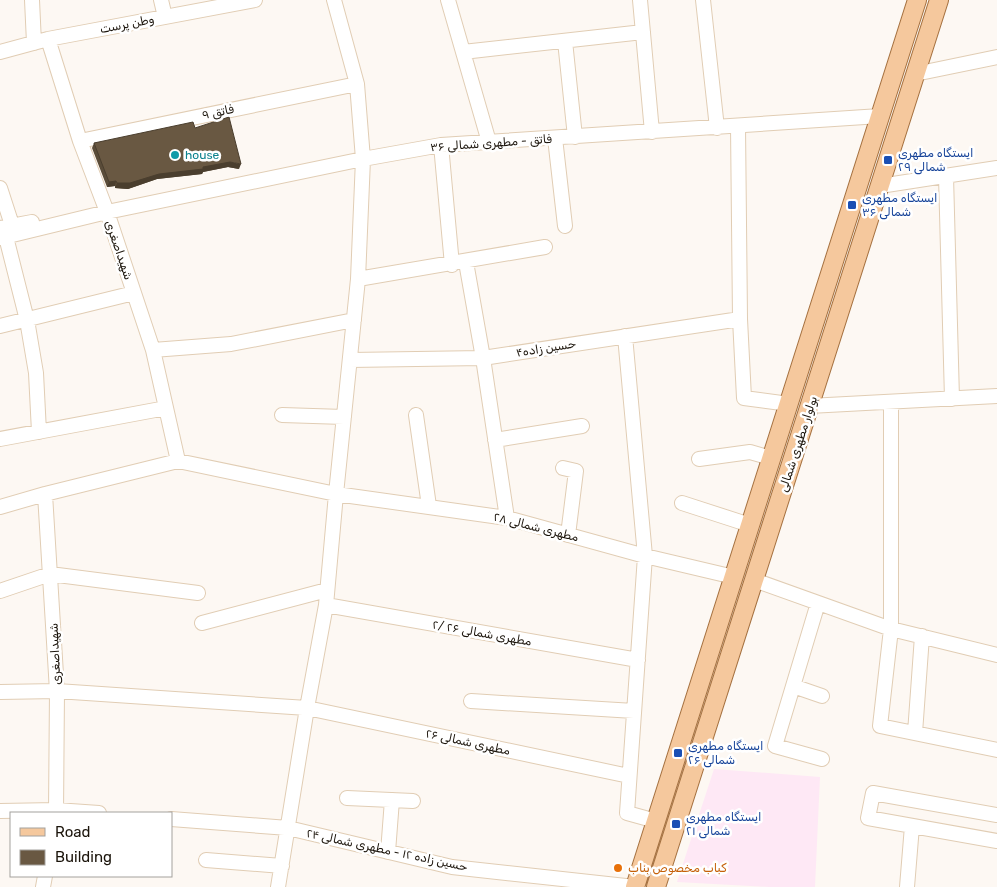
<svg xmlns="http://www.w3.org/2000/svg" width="997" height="887" viewBox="0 0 997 887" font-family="Rubik,Vazirmatn,sans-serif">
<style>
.education{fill:#fee8f5}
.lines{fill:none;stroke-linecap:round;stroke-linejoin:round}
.minor-casing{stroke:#e1cdb4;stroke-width:16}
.major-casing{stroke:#a57140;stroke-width:20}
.minor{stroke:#fff;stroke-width:14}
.major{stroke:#f5c89d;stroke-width:18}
.wall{fill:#5a4c39}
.shaded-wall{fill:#4a3e2e}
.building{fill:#695842;stroke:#4a3e2e}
.culture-dot{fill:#0f9aa8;stroke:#fff;stroke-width:2}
.transit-dot{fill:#1a4fb4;stroke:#fff;stroke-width:2}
.food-dot{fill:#e8710a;stroke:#fff;stroke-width:2}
.labels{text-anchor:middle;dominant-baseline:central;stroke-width:5;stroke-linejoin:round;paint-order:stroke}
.street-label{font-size:12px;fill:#1b140b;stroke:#fff}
.transit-label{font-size:12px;fill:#164399;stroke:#fff;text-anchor:start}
.culture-label{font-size:12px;fill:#0d838f;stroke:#fff;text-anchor:start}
.food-label{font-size:12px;fill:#c56008;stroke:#fff;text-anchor:start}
</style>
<rect width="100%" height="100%" fill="#fdf8f3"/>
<path class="education" d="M714,769L820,777L815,887H769L677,882Z"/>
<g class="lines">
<g class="minor-casing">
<path id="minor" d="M32,0L34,43
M161,0L165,17
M448,0L489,142
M640,0L652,132
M703,0L717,128
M48,39L80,141L107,212L153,350L178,461
M565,41L575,137
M0,52L48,39L255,0
M463,52L643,32
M915,74L997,57
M738,126L740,319L744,398L789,404
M555,138L565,226
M80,141L357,84
M441,145L452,265
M946,176L952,399
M880,186L997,168
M0,188L12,225
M0,228L32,222
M6,237L27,320L36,373L39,432
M0,238L107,212L363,159L441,145L880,116
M466,262L483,358L507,518
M358,279L545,247
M0,326L134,293
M625,336L645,556L627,813L656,821
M153,350L231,344L354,320
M350,360L483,358L740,319
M891,402V629L880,726L997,750
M809,406L997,396
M282,415L344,417
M416,415L429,506
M0,439L166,408
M495,440L582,426
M699,459L750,452L771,458
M563,468L576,471L568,535
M45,494L57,691L56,813
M682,503L750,525
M0,507L45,494L178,461L336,494L507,518L645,556L734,577
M754,580L891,629L997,655
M0,591L50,574L198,593
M818,603L775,746L822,759
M326,605L638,660
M202,623L327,590
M793,686L822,696
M0,692L57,691L307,708L629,776
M471,701L634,711
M915,733L922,636
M347,798L413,801
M0,811L56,810L99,813
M997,815L873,793L868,818L997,841
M171,819L288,828L452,867L635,887
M388,852L392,800
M206,860L282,866
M43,887L45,876
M278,887L307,708L326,605L336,494L358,279L363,159L357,84L334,0
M907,887L912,826"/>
</g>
<g class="major-casing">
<path id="major" d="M635,887L917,0
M656,887L939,0"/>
</g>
<use href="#minor" class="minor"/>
<use href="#major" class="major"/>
</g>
<path class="wall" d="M195,128L239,169L228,167L203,172L202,174L157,179L128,189L115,188V186L107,187L92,148L94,143Z"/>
<path class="shaded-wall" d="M230,162L241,164L239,169L228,167L203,172L202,174L157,179L128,189L115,188L117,183L159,174Z
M116,181L115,186L107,187L109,182Z"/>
<path class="building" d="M229,117L241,164L230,162L203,167V169L159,174L130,183H117L116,181L109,182L94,143L193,122L195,128Z"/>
<circle class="culture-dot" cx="175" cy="155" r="5"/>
<g class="transit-dot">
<rect x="883" y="155" width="10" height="10" rx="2.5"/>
<rect x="847" y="200" width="10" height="10" rx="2.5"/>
<rect x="673" y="748" width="10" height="10" rx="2.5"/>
<rect x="671" y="819" width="10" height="10" rx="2.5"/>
</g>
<circle class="food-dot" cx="618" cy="868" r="5"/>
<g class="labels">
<g class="street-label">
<text transform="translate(127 24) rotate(-11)">وطن پرست</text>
<text transform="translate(218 112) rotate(-12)">فاتق ۹</text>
<text transform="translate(491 143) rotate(-4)">فاتق - مطهری شمالی ۳۶</text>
<text transform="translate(119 250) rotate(71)">شهیداصغری</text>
<text transform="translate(546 348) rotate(-9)">حسین زاده۴</text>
<text transform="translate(798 444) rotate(-72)">بولوار مطهری شمالی</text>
<text transform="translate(536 527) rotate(14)">مطهری شمالی ۲۸</text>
<text transform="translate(482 633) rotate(10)">مطهری شمالی ۲۶ /۲</text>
<text transform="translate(55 654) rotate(-93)">شهیداصغری</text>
<text transform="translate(468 742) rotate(12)">مطهری شمالی ۲۶</text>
<text transform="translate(387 850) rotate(12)">حسین زاده ۱۲ - مطهری شمالی ۲۴</text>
</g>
<g class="transit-label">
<text x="898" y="153">ایستگاه مطهری<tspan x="898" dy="14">شمالی ۲۹</tspan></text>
<text x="862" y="198">ایستگاه مطهری<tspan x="862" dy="14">شمالی ۳۶</tspan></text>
<text x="688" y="746">ایستگاه مطهری<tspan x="688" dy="14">شمالی ۲۶</tspan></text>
<text x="686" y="817">ایستگاه مطهری<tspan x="686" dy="14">شمالی ۲۱</tspan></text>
</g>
<g class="culture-label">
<text x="185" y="155">house</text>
</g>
<g class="food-label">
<text x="628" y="868">كباب مخصوص بناب</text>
</g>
</g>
<rect x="10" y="812" width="162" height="65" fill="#ffffff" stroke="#a4a19d"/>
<rect x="20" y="828" width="25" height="8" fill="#f5c89d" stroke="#a4a19d"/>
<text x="55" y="837" font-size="15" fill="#1b140b">Road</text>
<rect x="20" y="850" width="25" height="15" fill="#695842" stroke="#a4a19d"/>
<text x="55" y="862" font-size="15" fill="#1b140b">Building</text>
</svg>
